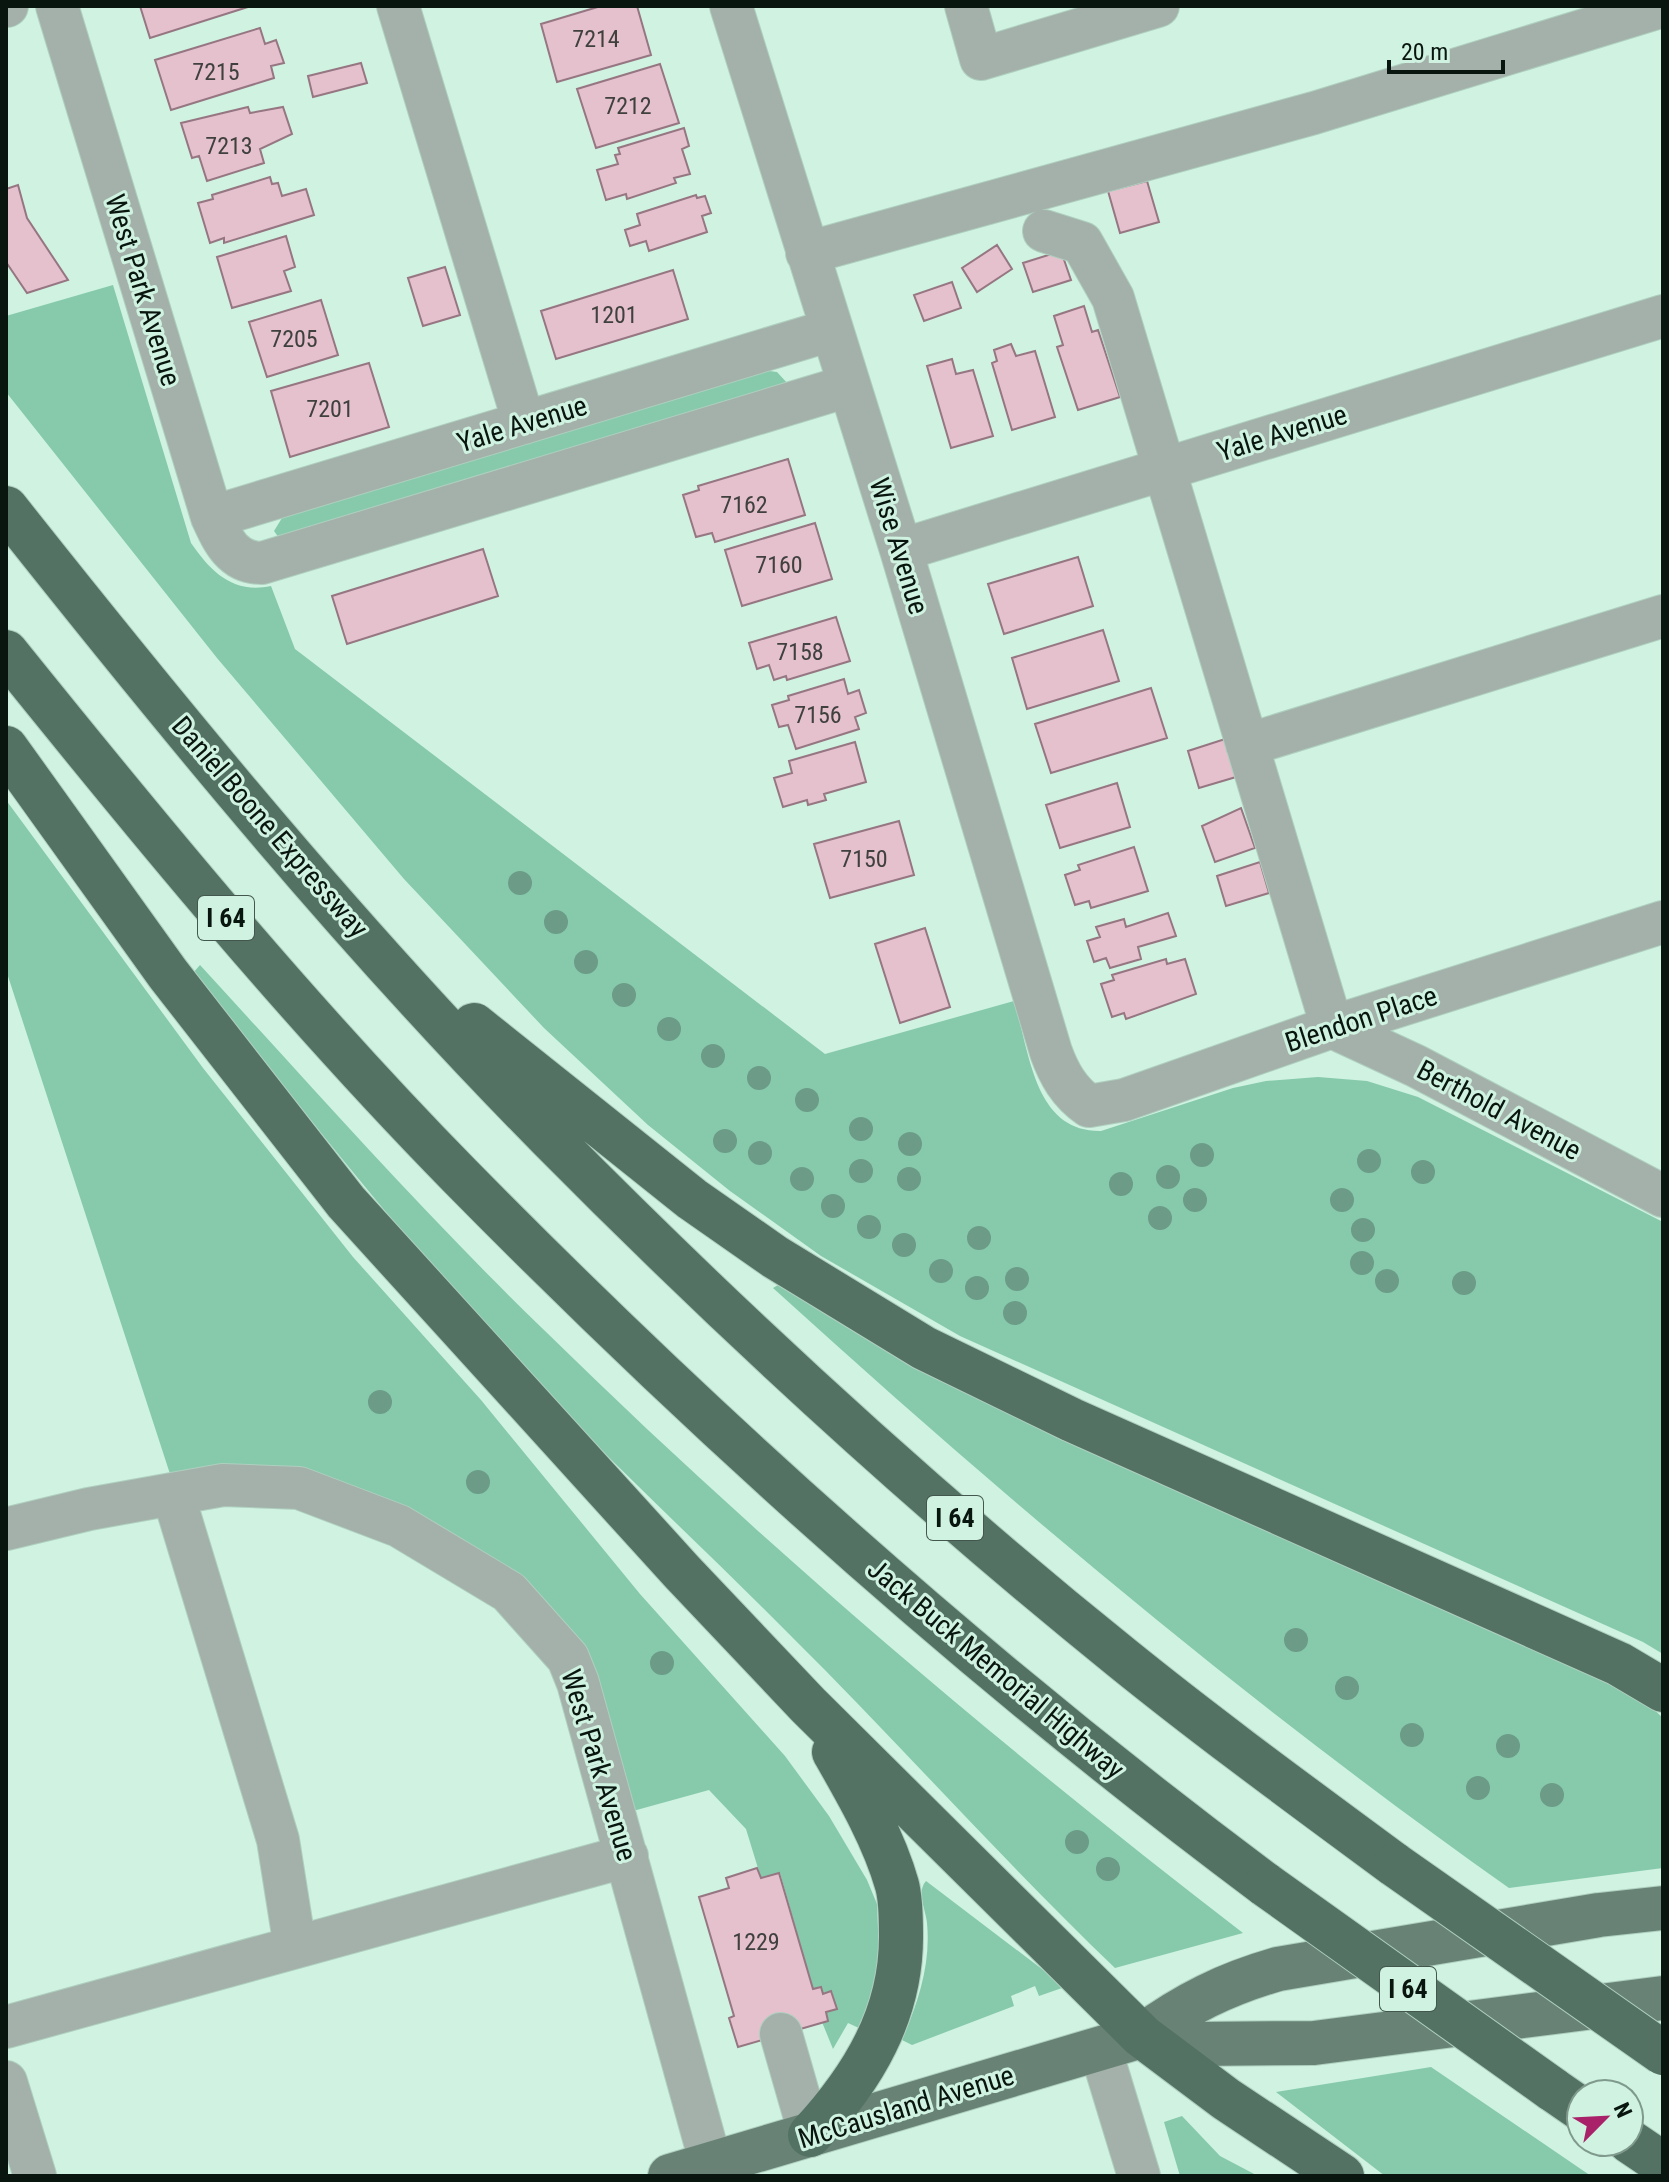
<svg xmlns="http://www.w3.org/2000/svg" width="1669" height="2182" viewBox="0 0 1669 2182" font-family="'Roboto Condensed',sans-serif">
<style>
.green{fill:#86caab}
.building{fill:#e4c1cd;stroke:#967682;stroke-width:2}
.lines{fill:none;stroke-linecap:round;stroke-linejoin:round}
.minor-casing{stroke:#afcfbf;stroke-width:44}
.major-casing{stroke:#afcfbf;stroke-width:46}
.highway-casing{stroke:#afcfbf;stroke-width:46}
.minor{stroke:#a3b1aa;stroke-width:42}
.major{stroke:#688376;stroke-width:44}
.highway{stroke:#537264;stroke-width:44}
.highway-bridge-casing{stroke:#afcfbf;stroke-width:46;stroke-linecap:butt}
.highway-bridge{stroke:#537264;stroke-width:44}
.tree{fill:#6c9b87}
.labels{text-anchor:middle;dominant-baseline:central;stroke-width:6;stroke-linejoin:round;paint-order:stroke}
.number-label{font-size:24px;fill:#40403e}
.shield{fill:#cff2e1;stroke:#44574e;stroke-width:2}
.shield-label{font-size:26px;font-weight:bold;fill:#09150f}
.street-label{font-size:28px;fill:#09150f;stroke:#cff2e1}
</style>
<rect width="100%" height="100%" fill="#cff2e1"/>
<path class="green" d="M113,285L191,543C211,572 233,594 271,586L295,649L825,1054L1014,1001C1030,1053 1034,1132 1101,1131L1233,1088L1266,1081L1318,1077L1367,1081L1418,1097L1663,1222V1654L1643,1642L960,1336L821,1256L730,1191L648,1125L544,1028L404,879L217,658L6,392V316Z
M762,370L777,372L789,385L282,542L274,531L282,518Z
M6,800L203,1068L353,1257L481,1400L640,1594L785,1756L829,1816L867,1880L877,1904L880,1977L861,2029L848,2023L833,2049L822,2022L828,2021L826,2012L837,2009L832,1992L823,1994L821,1987L813,1989L780,1873L761,1878L746,1829L709,1790L633,1811L592,1676L384,1506L171,1477L6,970Z
M200,965C313,1088 424,1214 544,1330C764,1546 999,1745 1243,1933L1115,1968C1003,1861 901,1745 791,1636C695,1539 594,1448 502,1346C393,1226 294,1099 193,973Z
M778,1285L957,1389L1606,1681L1649,1705L1663,1718V1868L1509,1888C1250,1705 1008,1502 773,1288Z
M926,1881L1055,1979L1062,1988L1039,1996L1035,1986L1011,1996L1014,2006L912,2045L902,2040C918,2002 931,1965 927,1923C926,1910 916,1892 926,1881Z
M1431,2067L1591,2176H1385L1276,2092Z
M1182,2116L1220,2156L1258,2176H1180L1164,2122Z"/>
<path class="building" d="M140,6H251L150,38Z
M601,6H637L651,55L557,82L541,24Z
M260,28L265,44L276,40L284,63L271,66L274,78L171,110L155,60Z
M361,63L367,83L313,97L308,76Z
M660,64L679,123L596,148L577,89Z
M248,107L250,113L283,107L292,134L260,149L264,163L207,181L199,156L192,158L181,123Z
M684,128L689,146L682,149L690,174L674,178L676,183L627,199L626,194L606,200L597,170L618,164L615,155L620,154L618,148Z
M270,177L272,184L278,183L282,196L306,189L314,215L224,243V238L210,243L198,203L213,199L212,195Z
M1147,181L1159,222L1120,233L1108,191Z
M18,185L27,218L68,280L27,293L6,262V189Z
M696,195L697,198L705,196L711,213L702,216L707,232L649,251L646,241L630,246L625,230L640,225L637,214Z
M286,236L295,267L284,271L291,291L232,308L217,257Z
M997,245L1012,269L977,292L962,268Z
M1061,251L1071,280L1033,292L1023,263Z
M445,267L460,315L423,326L408,278Z
M673,270L688,319L556,359L541,311Z
M952,282L961,308L924,321L914,295Z
M321,300L338,355L267,377L249,322Z
M1084,306L1092,332L1098,330L1120,397L1078,410L1057,347L1063,345L1054,316Z
M1011,344L1016,356L1035,351L1055,417L1012,430L992,363L997,361L994,350Z
M952,359L956,374L973,370L993,436L951,448L927,366Z
M369,363L389,427L290,457L271,391Z
M788,459L805,515L715,542L712,533L696,537L683,495L699,490L698,486Z
M815,523L832,579L742,606L725,550Z
M483,549L498,596L347,644L332,596Z
M1078,557L1093,606L1004,634L988,584Z
M836,617L850,661L787,680L786,676L774,680L769,665L757,669L749,643Z
M1103,630L1119,681L1027,709L1012,658Z
M844,679L848,694L859,690L866,713L855,717L859,729L796,749L788,725L779,727L772,705L789,700L788,696Z
M1151,688L1167,738L1051,773L1035,724Z
M1225,739L1236,777L1199,788L1188,751Z
M855,742L866,782L824,794L826,800L808,805L807,800L783,807L774,778L792,773L789,761Z
M1117,783L1130,827L1060,848L1046,805Z
M1241,808L1255,848L1215,862L1202,826Z
M899,821L914,875L830,898L814,844Z
M1134,847L1148,891L1091,908L1089,901L1075,905L1065,875L1080,870L1078,865Z
M1260,862L1269,893L1226,906L1217,876Z
M1168,913L1176,936L1138,947L1141,959L1110,968L1106,958L1094,962L1087,941L1100,937L1096,927L1124,919L1126,927Z
M925,928L950,1007L900,1023L875,944Z
M1166,959L1167,964L1185,959L1196,994L1126,1019L1124,1013L1112,1017L1101,984L1114,980L1112,975Z
M757,1868L761,1878L779,1873L813,1989L821,1987L823,1994L831,1991L837,2009L826,2012L828,2021L738,2047L729,2018L734,2016L699,1897L729,1888L726,1878Z"/>
<g class="lines">
<g class="minor-casing">
<path id="minor" d="M6,6H7
M57,6L212,517C223,541 233,563 262,563L848,386
M398,6L524,423
M731,6L901,550L1051,1052C1059,1074 1069,1092 1089,1106L1124,1100L1332,1027L1663,922
M966,6L981,59L1158,6
M1044,231L1082,243L1113,298L1332,1027
M807,253L1314,113L1663,6
M212,517L831,330
M901,550L1663,316
M1247,745L1663,616
M1332,1027L1416,1066L1663,1196
M173,1494L278,1840L295,1947
M6,1529L89,1509L223,1485L299,1488L399,1526L509,1592L568,1658L578,1683L711,2164
M6,2027L627,1856
M781,2034L810,2135
M1100,2048L1139,2176
M6,2082L35,2176"/>
</g>
<g class="major-casing">
<path id="major" d="M1142,2036L1194,2044L1314,2043L1663,1998
M670,2176L1142,2036C1185,2004 1226,1984 1278,1969L1599,1915L1663,1908"/>
</g>
<g class="highway-casing">
<path id="highway" d="M6,508C178,725 355,941 550,1138C731,1321 921,1496 1122,1658C1211,1730 1303,1797 1395,1865
M6,652C151,832 298,1011 460,1176C711,1431 979,1671 1266,1885
M6,748L168,974L346,1202L682,1572L808,1705L1142,2036L1226,2099L1342,2176
M474,1025L692,1199L775,1257L924,1348L1072,1420L1619,1664L1663,1690
M1552,2089L1581,2109
M810,2135C863,2078 902,2014 901,1934C901,1919 901,1900 897,1885C884,1839 858,1794 834,1752
M1629,2141L1663,2164"/>
</g>
<use href="#minor" class="minor"/>
<use href="#major" class="major"/>
<use href="#highway" class="highway"/>
<g class="highway-bridge-casing">
<path id="highway-bridge" d="M1395,1865L1663,2053
M1266,1885L1552,2089"/>
</g>
<use href="#highway-bridge" class="highway-bridge"/>
</g>
<g class="tree">
<circle cx="520" cy="883" r="12"/>
<circle cx="556" cy="922" r="12"/>
<circle cx="586" cy="962" r="12"/>
<circle cx="624" cy="995" r="12"/>
<circle cx="669" cy="1029" r="12"/>
<circle cx="713" cy="1056" r="12"/>
<circle cx="759" cy="1078" r="12"/>
<circle cx="807" cy="1100" r="12"/>
<circle cx="861" cy="1129" r="12"/>
<circle cx="725" cy="1141" r="12"/>
<circle cx="910" cy="1144" r="12"/>
<circle cx="760" cy="1153" r="12"/>
<circle cx="1202" cy="1155" r="12"/>
<circle cx="1369" cy="1161" r="12"/>
<circle cx="861" cy="1171" r="12"/>
<circle cx="1423" cy="1172" r="12"/>
<circle cx="1168" cy="1177" r="12"/>
<circle cx="802" cy="1179" r="12"/>
<circle cx="909" cy="1179" r="12"/>
<circle cx="1121" cy="1184" r="12"/>
<circle cx="1195" cy="1200" r="12"/>
<circle cx="1342" cy="1200" r="12"/>
<circle cx="833" cy="1206" r="12"/>
<circle cx="1160" cy="1218" r="12"/>
<circle cx="869" cy="1227" r="12"/>
<circle cx="1363" cy="1230" r="12"/>
<circle cx="979" cy="1238" r="12"/>
<circle cx="904" cy="1245" r="12"/>
<circle cx="1362" cy="1263" r="12"/>
<circle cx="941" cy="1271" r="12"/>
<circle cx="1017" cy="1279" r="12"/>
<circle cx="1387" cy="1281" r="12"/>
<circle cx="1464" cy="1283" r="12"/>
<circle cx="977" cy="1288" r="12"/>
<circle cx="1015" cy="1313" r="12"/>
<circle cx="380" cy="1402" r="12"/>
<circle cx="478" cy="1482" r="12"/>
<circle cx="1296" cy="1640" r="12"/>
<circle cx="662" cy="1663" r="12"/>
<circle cx="1347" cy="1688" r="12"/>
<circle cx="1412" cy="1735" r="12"/>
<circle cx="1508" cy="1746" r="12"/>
<circle cx="1478" cy="1788" r="12"/>
<circle cx="1552" cy="1795" r="12"/>
<circle cx="1077" cy="1842" r="12"/>
<circle cx="1108" cy="1869" r="12"/>
</g>
<g class="labels">
<g class="number-label">
<text x="596" y="39">7214</text>
<text x="216" y="72">7215</text>
<text x="628" y="106">7212</text>
<text x="229" y="146">7213</text>
<text x="614" y="315">1201</text>
<text x="294" y="339">7205</text>
<text x="330" y="409">7201</text>
<text x="744" y="505">7162</text>
<text x="779" y="565">7160</text>
<text x="800" y="652">7158</text>
<text x="818" y="715">7156</text>
<text x="864" y="859">7150</text>
<text x="756" y="1942">1229</text>
</g>
<g class="shield">
<rect x="198" y="896" width="56" height="44" rx="6"/>
<rect x="927" y="1496" width="56" height="44" rx="6"/>
<rect x="1380" y="1967" width="56" height="44" rx="6"/>
</g>
<g class="shield-label">
<text x="226" y="918">I 64</text>
<text x="955" y="1518">I 64</text>
<text x="1408" y="1989">I 64</text>
</g>
<g class="street-label">
<text transform="translate(143 290) rotate(73)">West Park Avenue</text>
<text transform="translate(522 424) rotate(-17)">Yale Avenue</text>
<text transform="translate(1282 433) rotate(-17)">Yale Avenue</text>
<text transform="translate(899 546) rotate(73)">Wise Avenue</text>
<text transform="translate(270 827) rotate(49)">Daniel Boone Expressway</text>
<text transform="translate(1361 1019) rotate(-18)">Blendon Place</text>
<text transform="translate(1499 1110) rotate(28)">Berthold Avenue</text>
<text transform="translate(996 1669) rotate(40)">Jack Buck Memorial Highway</text>
<text transform="translate(599 1765) rotate(73)">West Park Avenue</text>
<text transform="translate(906 2107) rotate(-17)">McCausland Avenue</text>
</g>
</g>
<rect width="1669" height="2182" fill="none" stroke="#09150f" stroke-width="16"/>
<g transform="translate(1605 2118) rotate(66)"><circle r="38" fill="#cff2e1" stroke="#809a8d" stroke-width="2"/>
<path d="M0-6L14 30L0 20L-14 30Z" fill="#a92269"/>
<text y="-12" font-size="22" font-weight="bold" text-anchor="middle" fill="#09150f">N</text>
</g>
<path d="M1389 60v12h114v-12" fill="none" stroke="#09150f" stroke-width="4"/>
<text x="1401" y="60" font-size="24" fill="#09150f" stroke="#cff2e1" stroke-width="6" paint-order="stroke">20 m</text>
</svg>
